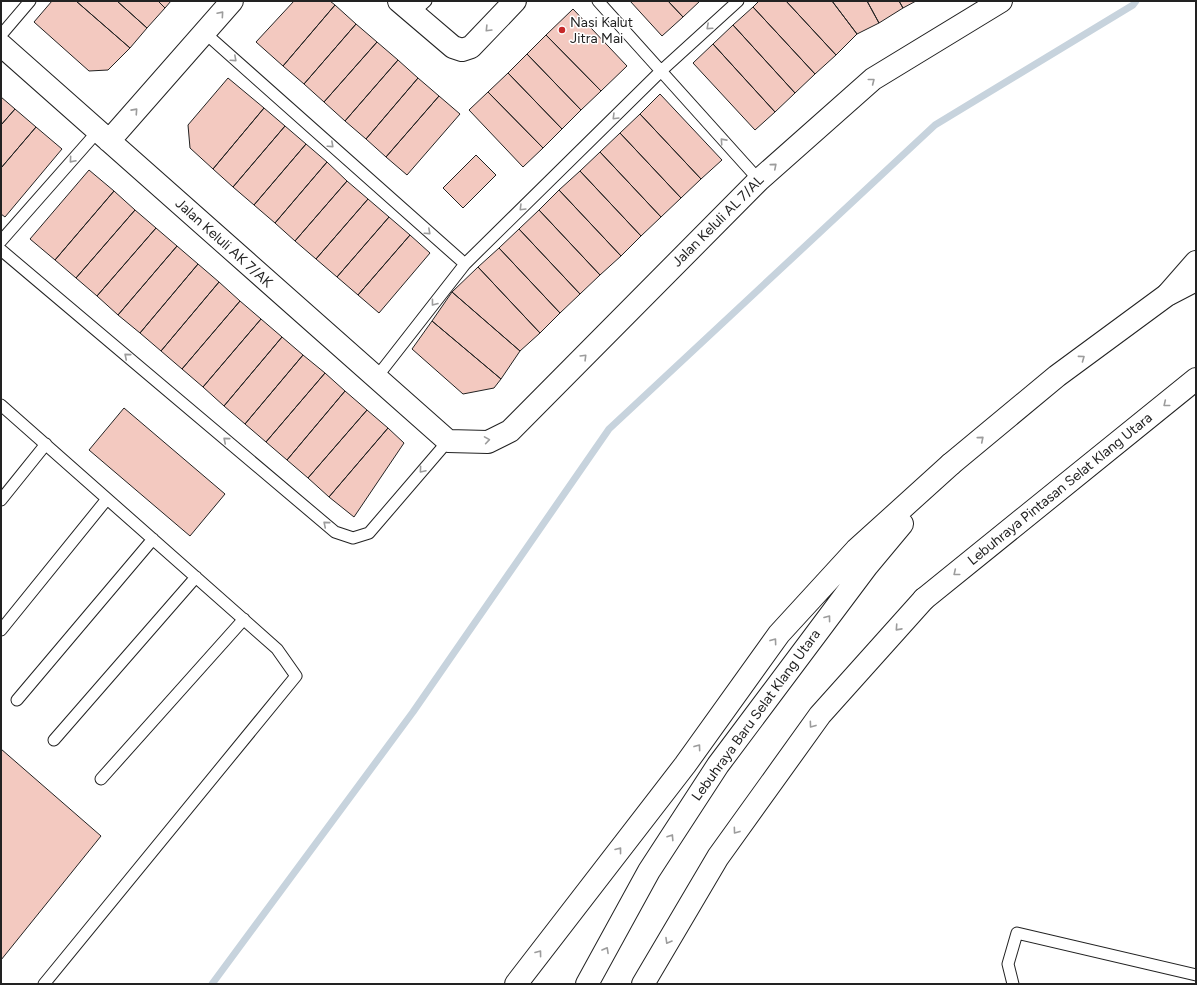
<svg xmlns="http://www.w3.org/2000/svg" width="1197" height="985" viewBox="0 0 1197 985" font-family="Figtree,sans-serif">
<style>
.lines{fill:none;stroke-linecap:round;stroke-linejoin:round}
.stream{stroke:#c7d3dd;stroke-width:7}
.building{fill:#f3c9c0;stroke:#222}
.service-casing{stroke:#222;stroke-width:13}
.minor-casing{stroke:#222;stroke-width:24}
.primary-casing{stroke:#222;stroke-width:24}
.trunk-casing{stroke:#222;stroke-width:24}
.motorway-casing{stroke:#222;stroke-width:24}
.service{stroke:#fff;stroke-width:11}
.minor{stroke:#fff;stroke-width:22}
.primary{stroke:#fff;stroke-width:22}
.trunk{stroke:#fff;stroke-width:22}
.motorway{stroke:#fff;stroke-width:22}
.oneway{stroke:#9c9c9c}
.poi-dot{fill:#c62828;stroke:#fff;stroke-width:1.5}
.labels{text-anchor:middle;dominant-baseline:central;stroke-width:3;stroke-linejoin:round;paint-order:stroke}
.poi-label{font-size:14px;fill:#222;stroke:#fff;text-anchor:start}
.street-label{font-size:14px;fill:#222;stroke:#fff}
</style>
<rect width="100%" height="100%" fill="#fff"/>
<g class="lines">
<path class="stream" d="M212,984L413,712L609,429L935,125L1133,5L1136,1"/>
</g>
<path class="building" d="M52,1H76L130,48L108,70L89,71L34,22Z
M76,1H117L147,28L130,48Z
M117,1H158L165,8L147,28Z
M158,1H171L165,8Z
M294,1H330L335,5L283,66L256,42Z
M630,1H668L683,17L662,36Z
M668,1H700L683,17Z
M759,1H786L836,55L815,74L753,7Z
M786,1H832L857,34L836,55Z
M832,1H867L879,23L857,34Z
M867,1H899L903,8L879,23Z
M899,1H916L903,8Z
M335,5L356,24L304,84L283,66Z
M753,7L815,74L795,93L733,25Z
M573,9L627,66L601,91L546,35Z
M356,24L377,42L324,102L304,84Z
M733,25L795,93L775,112L713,44Z
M546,35L601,91L581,110L527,54Z
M377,42L398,60L345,121L324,102Z
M713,44L775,112L755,130L693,63Z
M527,54L581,110L562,129L508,73Z
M398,60L418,78L366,139L345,121Z
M508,73L562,129L543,148L488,92Z
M228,78L264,108L213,169L190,148L188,125Z
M418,78L439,96L386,157L366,139Z
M488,92L543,148L523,167L469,110Z
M660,94L722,160L701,179L640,114Z
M439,96L460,114L407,175L386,157Z
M1,97L15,109L1,125Z
M264,108L285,126L233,187L213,169Z
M15,109L36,127L1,168V125Z
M640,114L701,179L681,198L620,133Z
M285,126L306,144L254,205L233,187Z
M36,127L62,149L5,217L1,214V168Z
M620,133L681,198L661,217L600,152Z
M306,144L327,162L275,223L254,205Z
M600,152L661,217L641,236L580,171Z
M476,155L496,175L463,208L443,188Z
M327,162L347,181L295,241L275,223Z
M89,170L114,191L55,260L30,239Z
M580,171L641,236L621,256L559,190Z
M347,181L368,199L316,259L295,241Z
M559,190L621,256L600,275L539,210Z
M114,191L135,210L76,278L55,260Z
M368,199L389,217L337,277L316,259Z
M135,210L156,228L97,296L76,278Z
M539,210L600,275L580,294L519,229Z
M389,217L410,235L358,295L337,277Z
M156,228L177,246L118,315L97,296Z
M519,229L580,294L560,313L499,248Z
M410,235L430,253L379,313L358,295Z
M177,246L198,264L140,333L118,315Z
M499,248L560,313L540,333L478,267Z
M198,264L219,282L161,351L140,333Z
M478,267L540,333L520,351L452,292Z
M219,282L240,301L182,369L161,351Z
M452,292L520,351L501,379L432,321Z
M240,301L261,319L203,387L182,369Z
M261,319L282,337L224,406L203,387Z
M432,321L501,379L494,388L463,394L412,349Z
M282,337L303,355L245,424L224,406Z
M303,355L325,373L266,442L245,424Z
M325,373L345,391L287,460L266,442Z
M345,391L367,410L308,478L287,460Z
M124,408L225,494L190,536L89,450Z
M367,410L388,428L329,497L308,478Z
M388,428L404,443L354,517L329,497Z
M1,749L101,836L1,960Z"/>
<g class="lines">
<g class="service-casing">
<path id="service" d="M598,1L759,180
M413,13L426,1
M205,33L465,264
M1,35L30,1
M1,241L98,131
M1,250L335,532L353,538L369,533L448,441
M376,378L465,264L661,71L738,1
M1,405L277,649L296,676L44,984
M1,500L46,444
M1,630L107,499
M17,700L153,539
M54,740L196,577
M101,779L244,619
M1013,984L1008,964L1017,933L1196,975"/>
</g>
<g class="minor-casing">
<path id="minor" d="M399,1L453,47L462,50L471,47L515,1
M1,45L448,441L488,442L510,431L759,180L873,79L1001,1
M109,141L232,1"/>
</g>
<g class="primary-casing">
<path id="primary" d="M1168,294L1196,262"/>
</g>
<g class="trunk-casing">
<path id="trunk" d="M951,464L1057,376L1167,295L1196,280
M924,599L1196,379"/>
</g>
<g class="motorway-casing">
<path id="motorway" d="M516,984L685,765L779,634L856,550L951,464
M587,984L649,871L718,765L867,566L902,524
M643,984L718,857L820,715L924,599"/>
</g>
<use href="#service" class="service"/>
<use href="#minor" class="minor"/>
<use href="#primary" class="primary"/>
<use href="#trunk" class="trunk"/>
<use href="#motorway" class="motorway"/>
</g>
<defs><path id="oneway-chevron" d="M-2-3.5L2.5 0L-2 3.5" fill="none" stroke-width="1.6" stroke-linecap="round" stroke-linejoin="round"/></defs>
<g class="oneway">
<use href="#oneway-chevron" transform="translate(221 14) rotate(-49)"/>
<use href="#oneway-chevron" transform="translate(709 27) rotate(138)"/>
<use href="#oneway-chevron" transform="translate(488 29) rotate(134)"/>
<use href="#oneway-chevron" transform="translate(234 59) rotate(42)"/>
<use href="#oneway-chevron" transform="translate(872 81) rotate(-38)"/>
<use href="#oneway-chevron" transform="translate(135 111) rotate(-48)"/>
<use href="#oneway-chevron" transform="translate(615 117) rotate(135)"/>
<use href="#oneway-chevron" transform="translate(723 141) rotate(-132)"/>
<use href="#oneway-chevron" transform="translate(331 145) rotate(42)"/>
<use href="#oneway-chevron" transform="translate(72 160) rotate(131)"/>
<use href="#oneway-chevron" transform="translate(774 166) rotate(-41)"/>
<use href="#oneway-chevron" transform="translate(522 208) rotate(135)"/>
<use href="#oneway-chevron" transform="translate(428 232) rotate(42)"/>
<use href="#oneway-chevron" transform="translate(434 303) rotate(128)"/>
<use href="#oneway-chevron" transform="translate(127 356) rotate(-140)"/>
<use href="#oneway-chevron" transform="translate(584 357) rotate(-45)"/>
<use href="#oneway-chevron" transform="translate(1082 358) rotate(-36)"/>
<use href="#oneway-chevron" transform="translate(1166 404) rotate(141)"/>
<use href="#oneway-chevron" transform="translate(981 439) rotate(-40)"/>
<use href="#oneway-chevron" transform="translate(226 440) rotate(-140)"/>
<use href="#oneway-chevron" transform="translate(487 440) rotate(-9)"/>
<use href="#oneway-chevron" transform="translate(422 470) rotate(130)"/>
<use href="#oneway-chevron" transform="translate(326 524) rotate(-140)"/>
<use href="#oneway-chevron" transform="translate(956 573) rotate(141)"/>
<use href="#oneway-chevron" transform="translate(828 618) rotate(-53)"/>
<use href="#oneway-chevron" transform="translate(898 628) rotate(132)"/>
<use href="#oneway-chevron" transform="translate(774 641) rotate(-54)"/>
<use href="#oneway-chevron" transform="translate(812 725) rotate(126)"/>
<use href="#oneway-chevron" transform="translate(698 747) rotate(-54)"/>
<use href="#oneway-chevron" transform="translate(736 831) rotate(126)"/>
<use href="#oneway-chevron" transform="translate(671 837) rotate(-57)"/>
<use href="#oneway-chevron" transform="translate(619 850) rotate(-52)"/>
<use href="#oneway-chevron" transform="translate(668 941) rotate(120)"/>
<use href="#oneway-chevron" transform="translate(606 950) rotate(-61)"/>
<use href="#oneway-chevron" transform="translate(539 953) rotate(-53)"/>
</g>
<circle class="poi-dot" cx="562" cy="30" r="4"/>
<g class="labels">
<g class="poi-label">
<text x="570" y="22">Nasi Kalut<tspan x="570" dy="16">Jitra Mai</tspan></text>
</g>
<g class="street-label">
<text transform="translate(718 221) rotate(-45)">Jalan Keluli AL 7/AL</text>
<text transform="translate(224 243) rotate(42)">Jalan Keluli AK 7/AK</text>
<text transform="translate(1060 489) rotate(-39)">Lebuhraya Pintasan Selat Klang Utara</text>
<text transform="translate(756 715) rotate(-54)">Lebuhraya Baru Selat Klang Utara</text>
</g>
</g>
<rect width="1197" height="985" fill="none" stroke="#222222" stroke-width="4"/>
</svg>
